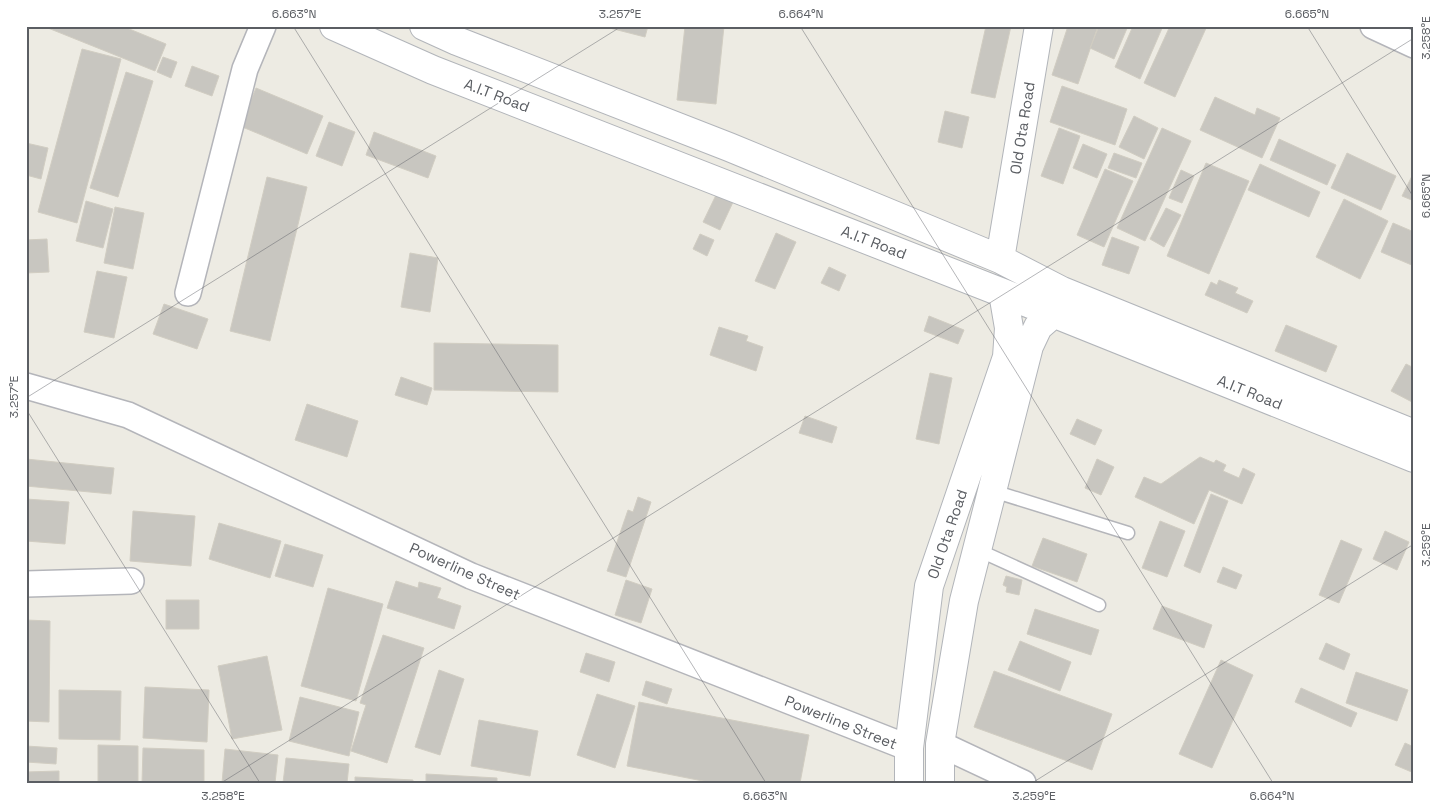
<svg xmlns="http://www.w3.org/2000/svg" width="1440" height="809" viewBox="0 0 1440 809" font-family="'Space Grotesk',sans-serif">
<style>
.building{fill:#c8c6c0;stroke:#d1cdc2}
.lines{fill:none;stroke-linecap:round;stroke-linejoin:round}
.lane-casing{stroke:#b4b5ba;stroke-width:15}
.street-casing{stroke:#b4b5ba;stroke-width:28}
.secondary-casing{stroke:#b2b5ba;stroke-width:30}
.lane{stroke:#fff;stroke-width:12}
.street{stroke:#fff;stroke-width:25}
.secondary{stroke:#fff;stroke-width:28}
.ticks{fill:none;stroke:#5b5e63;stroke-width:1;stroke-opacity:0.45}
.labels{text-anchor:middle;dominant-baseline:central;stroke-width:4;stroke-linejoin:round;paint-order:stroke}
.street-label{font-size:15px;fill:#5b5e63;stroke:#fff}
.neatline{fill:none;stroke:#5b5e63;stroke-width:2}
.ticks-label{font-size:12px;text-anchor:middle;fill:#5b5e63}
</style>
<rect width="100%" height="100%" fill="#edebe3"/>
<path class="building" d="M43,26H122L166,44L155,71Z
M602,26H648L645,37Z
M685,26H724L716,104L677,100Z
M986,26H1011L995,98L971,93Z
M1068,26H1098L1078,84L1052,75Z
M1099,26H1128L1114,59L1090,48Z
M1133,26H1163L1140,79L1115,67Z
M1170,26H1207L1175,97L1144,83Z
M82,49L121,59L77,223L38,212Z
M163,57L177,62L171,78L157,72Z
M192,66L219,76L212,96L185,86Z
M126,72L153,81L118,197L90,188Z
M1062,86L1127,109L1115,145L1050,122Z
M256,88L323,116L307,154L240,126Z
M1215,97L1255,115L1257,108L1280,118L1262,158L1200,130Z
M945,111L969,117L962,148L938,142Z
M1134,116L1158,128L1144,159L1119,147Z
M329,122L355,132L342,166L316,156Z
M1059,128L1080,136L1063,184L1041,176Z
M1162,128L1191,141L1145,241L1117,228Z
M374,132L436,156L428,178L366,155Z
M1279,139L1336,165L1327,185L1270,160Z
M26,143L48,148L41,179L26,175Z
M1083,144L1107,154L1097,178L1073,168Z
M1114,153L1142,163L1136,178L1108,168Z
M1347,153L1396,176L1381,210L1331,188Z
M1206,163L1249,181L1209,274L1167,256Z
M1260,164L1320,192L1309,217L1248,190Z
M1105,169L1133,181L1104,247L1077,235Z
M1181,170L1194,176L1182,203L1169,198Z
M1414,172V201L1402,196Z
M267,177L307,187L270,341L230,331Z
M717,193L734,200L720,230L703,222Z
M1344,199L1388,221L1360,279L1316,257Z
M86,201L113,209L103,248L76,241Z
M115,207L144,213L133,269L104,263Z
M1166,208L1181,215L1164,247L1150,239Z
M1393,223L1414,232V266L1381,252Z
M776,233L796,242L775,289L755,281Z
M700,234L714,240L707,256L693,249Z
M1112,237L1139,247L1129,274L1102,265Z
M47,239L49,272L26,273V240Z
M410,253L438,258L430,312L401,307Z
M829,267L846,275L839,291L821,283Z
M97,271L127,277L114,338L84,332Z
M1219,280L1238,288L1235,293L1253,301L1247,313L1205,295L1211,282L1217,285Z
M164,304L208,319L197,349L153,334Z
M929,316L964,330L958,344L924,331Z
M1286,325L1337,346L1326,372L1275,351Z
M719,327L748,336L746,341L763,347L756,371L710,355Z
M434,343L558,345V392L434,390Z
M1406,364L1414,368V403L1391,391Z
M930,373L952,378L939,444L916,439Z
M401,377L432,388L427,405L395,395Z
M307,404L358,421L347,457L295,440Z
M805,416L837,427L832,443L799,433Z
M1077,419L1102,430L1095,445L1070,434Z
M1200,457L1214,463L1216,460L1226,465L1223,471L1239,478L1243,468L1255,474L1242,504L1209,490L1194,524L1135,497L1144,477L1161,484Z
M26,459L114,468L111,494L26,486Z
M1097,459L1114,467L1101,495L1085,488Z
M1211,494L1228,501L1200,573L1184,566Z
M638,497L651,502L626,577L607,571L628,510L633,512Z
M26,499L69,502L65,544L26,541Z
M133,511L195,516L191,566L130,561Z
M1160,521L1185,531L1167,577L1142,568Z
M219,523L281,541L270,578L209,559Z
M1385,531L1409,542L1397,570L1373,559Z
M1043,538L1087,554L1077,582L1032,566Z
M1341,540L1362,549L1339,603L1319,595Z
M285,544L323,555L313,587L275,576Z
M1223,567L1242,575L1236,589L1217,582Z
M1006,576L1022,580L1019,595L1006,592L1007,587L1003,585Z
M626,580L652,589L641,623L615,615Z
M396,581L418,588L419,582L441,588L437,598L461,606L454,629L387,608Z
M328,588L383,604L356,701L301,686Z
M166,600H199V629H166Z
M1162,606L1212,625L1204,648L1153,629Z
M1035,609L1099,630L1091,655L1027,634Z
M26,620L50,621L49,722L26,721Z
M383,635L424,648L387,763L351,751L366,705L360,703Z
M1020,641L1071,662L1060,691L1008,670Z
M1326,643L1350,654L1344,670L1319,659Z
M586,653L615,662L609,682L580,672Z
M267,656L282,730L232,739L218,666Z
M1221,660L1253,675L1212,768L1179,754Z
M439,670L464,679L440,755L415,747Z
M994,671L1112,714L1092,770L974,727Z
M1356,672L1408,690L1397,721L1346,703Z
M646,681L672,689L667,704L642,695Z
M145,687L209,690L207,742L143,738Z
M1301,688L1357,713L1351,727L1295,702Z
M59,690L121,691L120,740L59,739Z
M597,694L635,706L615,768L577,755Z
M300,697L359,712L349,756L289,741Z
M639,702L809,735L800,783H713L627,766Z
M479,720L538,731L530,776L471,766Z
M1405,743L1414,747V773L1395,765Z
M98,745L138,746V783H98Z
M26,746L57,748L56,764L26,762Z
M143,748L204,750V783H142Z
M225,749L278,755L275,783H222Z
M286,758L349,764L347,783H283Z
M59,771V783H26V772Z
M426,774L497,778V783H426Z
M355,777L413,780V783H355Z"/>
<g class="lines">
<g class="lane-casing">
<path id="lane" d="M993,491L1128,533
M978,550L1099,605"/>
</g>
<g class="street-casing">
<path id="street" d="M1373,26L1414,45
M188,293L245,69L263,26
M26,386L128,415L471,576L909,748
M26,584L131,581
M940,744L1023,783"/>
</g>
<g class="secondary-casing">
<path id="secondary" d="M334,26L433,70L1003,293L1414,458
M424,26L457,41L729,147L1000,259L1062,291L1414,434
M1000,259L1039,26
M909,783V748L929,586L1007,357L1009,328L1003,293
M940,783V744L964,601L1029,346L1038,327L1054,313"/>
</g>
<use href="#lane" class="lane"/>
<use href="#street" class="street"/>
<use href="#secondary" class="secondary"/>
</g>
<path class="ticks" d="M293,26L766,783M800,26L1273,783M1307,26L1414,198M26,398L622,26M26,409L260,783M221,783L1414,38M1032,783L1414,544"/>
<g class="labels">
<g class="street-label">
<text transform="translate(497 95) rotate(21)">A.I.T Road</text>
<text transform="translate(1022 128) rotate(-81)">Old Ota Road</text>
<text transform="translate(874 242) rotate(21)">A.I.T Road</text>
<text transform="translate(1250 392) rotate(22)">A.I.T Road</text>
<text transform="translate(947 534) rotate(-71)">Old Ota Road</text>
<text transform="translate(465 571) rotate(24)">Powerline Street</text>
<text transform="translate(841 722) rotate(22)">Powerline Street</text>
</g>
</g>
<rect width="1440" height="809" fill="none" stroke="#ffffff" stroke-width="55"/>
<rect x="28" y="28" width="1384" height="754" class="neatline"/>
<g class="ticks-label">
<text x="294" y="18">6.663°N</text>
<text x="620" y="18">3.257°E</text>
<text x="801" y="18">6.664°N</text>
<text x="1307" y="18">6.665°N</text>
<text transform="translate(1426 38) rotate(-90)" y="4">3.258°E</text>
<text transform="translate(1426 196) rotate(-90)" y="4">6.665°N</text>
<text transform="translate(14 397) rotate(-90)" y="4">3.257°E</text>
<text transform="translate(1426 545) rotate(-90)" y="4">3.259°E</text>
<text x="223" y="800">3.258°E</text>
<text x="765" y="800">6.663°N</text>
<text x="1034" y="800">3.259°E</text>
<text x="1272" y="800">6.664°N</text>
</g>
</svg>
